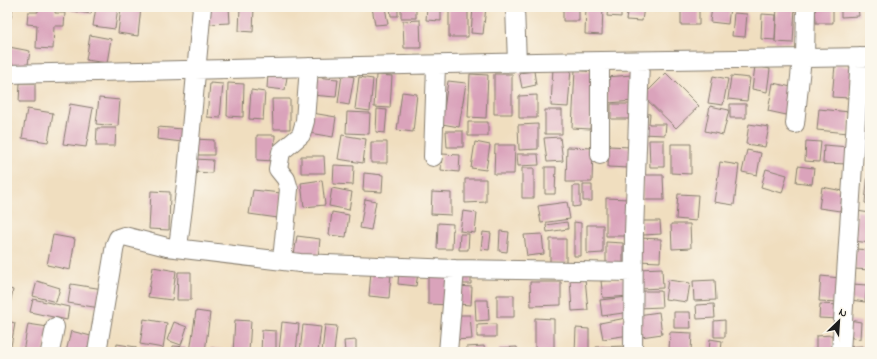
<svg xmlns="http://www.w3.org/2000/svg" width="877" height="359" viewBox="0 0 877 359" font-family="'Indie Flower',sans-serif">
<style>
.building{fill:#daa3bb}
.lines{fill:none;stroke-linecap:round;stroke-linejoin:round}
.minor-casing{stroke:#867d6e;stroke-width:20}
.minor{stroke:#fff;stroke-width:18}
</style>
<rect width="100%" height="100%" fill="#fbf7ec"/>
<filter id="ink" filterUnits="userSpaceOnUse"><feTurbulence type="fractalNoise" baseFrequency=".025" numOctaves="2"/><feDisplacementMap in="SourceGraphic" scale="8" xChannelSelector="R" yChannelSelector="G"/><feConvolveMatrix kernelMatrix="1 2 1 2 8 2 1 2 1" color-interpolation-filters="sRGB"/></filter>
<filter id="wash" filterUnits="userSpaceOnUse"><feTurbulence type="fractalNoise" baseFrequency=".012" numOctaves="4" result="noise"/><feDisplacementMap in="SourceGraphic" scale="16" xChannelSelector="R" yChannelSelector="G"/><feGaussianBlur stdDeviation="0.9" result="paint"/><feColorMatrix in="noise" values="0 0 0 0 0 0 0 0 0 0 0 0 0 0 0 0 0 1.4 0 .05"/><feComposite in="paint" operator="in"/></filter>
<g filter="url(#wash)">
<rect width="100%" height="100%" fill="#f0debf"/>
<g id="blocks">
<path class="building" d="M7,7H13L11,18L7,17Z
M38,7H55V13H65L64,26H54L53,49L36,48L37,25L27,24L28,12H38Z
M68,7H92L91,14L67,10Z
M96,7H118L115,29L93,26Z
M121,7H141L138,36L118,33Z
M207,7H229L230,23L208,24Z
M240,7H254L253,32L239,31Z
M372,7H385L388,24L375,25Z
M390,7H398V16H391Z
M401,7H416V18H401Z
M427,7H441V21L426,20Z
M449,7H468V37H449Z
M473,7H486L483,34L471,33Z
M563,7H579V21H563Z
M586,7H603L602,35L585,34Z
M608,7H621V17L607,16Z
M628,7H644L642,21L626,20Z
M681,7H699V25H681Z
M712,7H730L728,24L710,22Z
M777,7H795L793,43L775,42Z
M815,7H833V23H816Z
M841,7H858L859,16L841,17Z
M734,13L747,14L745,37L732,36Z
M762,14L776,15L775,40L761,39Z
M420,20L421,48H404L403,21Z
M90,35L111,39L107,63L86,60Z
M9,47L30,51L27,71L7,67Z
M835,65L852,67L849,98L832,97Z
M755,66L770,69L767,92L752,89Z
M553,68L571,69L568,107L551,106Z
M575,70L594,72L590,129L572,128Z
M534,71L536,85L522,88L519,73Z
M666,73L699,106L676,128L643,96Z
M268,74L287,77L285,90L267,88Z
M342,74L354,77L349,105L338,103Z
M470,74L488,75L486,118L468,117Z
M494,74H512V114H494Z
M376,75L392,76L390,108L374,107Z
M632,75L634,101L608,103L606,77Z
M713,76L728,79L723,105L708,103Z
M731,76L750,78L747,101L728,99Z
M313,77L338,79L336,97L311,95Z
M359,77L373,79L370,111L355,109Z
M448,81L466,83L459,127L442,124Z
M20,83H35V102H19Z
M210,83L223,84L220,118L207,117Z
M228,83L244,84L243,117L227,116Z
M773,83L796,88L791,116L768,111Z
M251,90L265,92L263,120L249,119Z
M402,92L417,94L413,132L397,130Z
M537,95V118H519V96Z
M99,98L120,100L118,126L96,124Z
M272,99H290V129H273Z
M869,99H870V114H867Z
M70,104L93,108L86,147L63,144Z
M611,104H633V119H611Z
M730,104H746V118H730Z
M710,106L729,110L723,135L705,131Z
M27,109L53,113L48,142L22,138Z
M377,109L387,110L385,133L376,132Z
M819,109L850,112L848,133L817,130Z
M545,110H562V134H545Z
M347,112L370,113L369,134L346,133Z
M312,113L336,117L333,137L309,133Z
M639,113L650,114L649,124H666L665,135L641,134Z
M468,122H488V136H468Z
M538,124V149L519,150L518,125Z
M749,124L769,127L765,147L746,144Z
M158,127L183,129L182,142L157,139Z
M97,128H116L115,146H96Z
M868,129H870V156H867Z
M446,131H463V147H447Z
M257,135H275L274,161L257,160Z
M342,135L366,139L363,163L338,159Z
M560,137L563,161L547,162L544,138Z
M194,139L214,140V155H193Z
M649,140H664V167H650Z
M806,141L821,142L819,162L805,161Z
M371,142H387V163H371Z
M475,142L490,145L486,170L471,168Z
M671,144H691V174L671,173Z
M495,145H515L514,174H494Z
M824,145L849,147L848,164L823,163Z
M609,146L630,147L629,168L608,167Z
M567,147L593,148L592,182H566Z
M747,150L761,153L757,175L742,172Z
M442,154L460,155L459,172L441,170Z
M517,154H538L539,165L518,166Z
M301,156H324L325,173H301Z
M195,159L213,160L212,173L195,172Z
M720,162L739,165L734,205L714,202Z
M334,165L354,166L353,185L333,184Z
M798,166L814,168L812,184L796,182Z
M545,167H556L555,194H545Z
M522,168H534V198H522Z
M766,169L787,175L782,193L761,187Z
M868,172H870V204L865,203Z
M364,173L383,175L382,192L363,191Z
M642,175H663L664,200H643Z
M465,179H486V202L465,203Z
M322,180L325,205L304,207L301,183Z
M583,185H592V201H583Z
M573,186H580V206L573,207Z
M822,187L843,191L840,211L819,208Z
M332,188L352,192L349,210L329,206Z
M253,190L281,193L278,218L249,214Z
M151,191L170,192L169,230L149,229Z
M432,192L451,193V215L431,214Z
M678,194L698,195L696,221L676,219Z
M606,198L628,199V236H606Z
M365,199L376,201L371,230L360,228Z
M567,202L570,219L541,223L538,206Z
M463,211L477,213L475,233L460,231Z
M857,211L870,213V243L854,241Z
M332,212L349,215L346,237L329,235Z
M642,221H660L661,234L643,235Z
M567,222L568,229L547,232L546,225Z
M574,222L581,223V256H574Z
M438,223L453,224L452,249H437Z
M671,224H690L691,248L672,249Z
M587,225H603V253L587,254Z
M500,231L509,232L507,252L499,251Z
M483,232L491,233L489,250L481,249Z
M460,234H469L468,250H459Z
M542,234L544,254L527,256L524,235Z
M53,235L75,239L70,270L47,265Z
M297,236L320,239L318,258L294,255Z
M639,238L661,239L660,262L638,261Z
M550,239H566V263H550Z
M606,242L623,243V270H606Z
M856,249L870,250V270L855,269Z
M153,267L176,271L172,300L148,297Z
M662,268L663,288L640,289L639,269Z
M371,271L391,273L389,298L369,296Z
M399,271L418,273L416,286L398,284Z
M178,272H191V300H177Z
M461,272H471V284H460Z
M428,276H452L451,305L428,304Z
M821,276L840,278L838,302L819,301Z
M585,278L588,310L572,311L570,279Z
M627,279L629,296L603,298L601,281Z
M668,280L690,283L687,302L665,299Z
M715,280L716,300L694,301L693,281Z
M37,281L60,288L56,302L33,296Z
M530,282H561V305L531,306Z
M71,284L103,289L100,308L68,303Z
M852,284L867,285L865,302L851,300Z
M457,286L472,287L471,305L456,304Z
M7,288L13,290L8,313H7Z
M638,291H661L662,307L638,308Z
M497,295H514V317H497Z
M628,297L630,312L602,316L600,300Z
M33,299L69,307L67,320L30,312Z
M475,300H488L489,320L476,321Z
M714,304L715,318L697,319L696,305Z
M820,304L840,305L839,319L819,318Z
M196,311L210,313L205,352H190Z
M659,312L662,334L641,337L638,315Z
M674,312H690L691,328H674Z
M452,315H470L472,339L453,340Z
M535,318L554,319V352H535Z
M626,318L629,335L603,339L600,323Z
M144,319L167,323L163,348L140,344Z
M235,320L251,321L249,352H233Z
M725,320V337H714V321Z
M849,320L861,322L860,339L847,337Z
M7,321L15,323L10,352H7Z
M174,322L187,327L181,345L167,340Z
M282,322L299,324L296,352H279Z
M28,324L48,327L44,352H23Z
M496,324V337H477V325Z
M303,325L321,327L318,352H300Z
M325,325L337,326L334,352H322Z
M869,326L870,352H867Z
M576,328L589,329V352H575Z
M262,330L276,331V352H261Z
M71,331L91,336L87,352H66Z
M670,332L692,333L691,352L669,350Z
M832,335L833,352H816V336Z
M710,339L722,341L721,352H709Z
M356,340V352H345L344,341Z
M117,344L136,347L135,352H116Z
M173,346L186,347L185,352H172Z
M484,346L485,352H466V347Z
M629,346V352H596V347Z
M863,346V352H846L845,347Z
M517,347L518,352H499V348Z
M211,348L229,350V352H210Z"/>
</g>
</g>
<g filter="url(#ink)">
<use href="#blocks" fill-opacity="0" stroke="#867d6e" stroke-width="1"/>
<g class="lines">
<g class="minor-casing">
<path id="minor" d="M515,7L517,63
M805,58L806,7
M600,61V155
M7,74L536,62L870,57
M795,124L802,58
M433,157L436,65
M178,247L186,184L202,7
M282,260L289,189L286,179L278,169L281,152L301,135L305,121L309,67
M50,352L55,327
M97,352L115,245L118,238L124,236L167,247L300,263L455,269
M448,352L455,269L633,272
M633,352L634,233L640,61
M841,352L860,57"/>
</g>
<use href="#minor" class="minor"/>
</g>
</g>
<rect width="877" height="359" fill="none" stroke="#fbf7ec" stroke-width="24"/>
<g transform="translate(839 321) rotate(25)" stroke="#fbf7ec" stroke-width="3" paint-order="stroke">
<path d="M0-3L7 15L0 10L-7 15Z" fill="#1c1c1c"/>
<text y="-6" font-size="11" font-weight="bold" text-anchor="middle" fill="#1c1c1c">N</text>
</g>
</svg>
